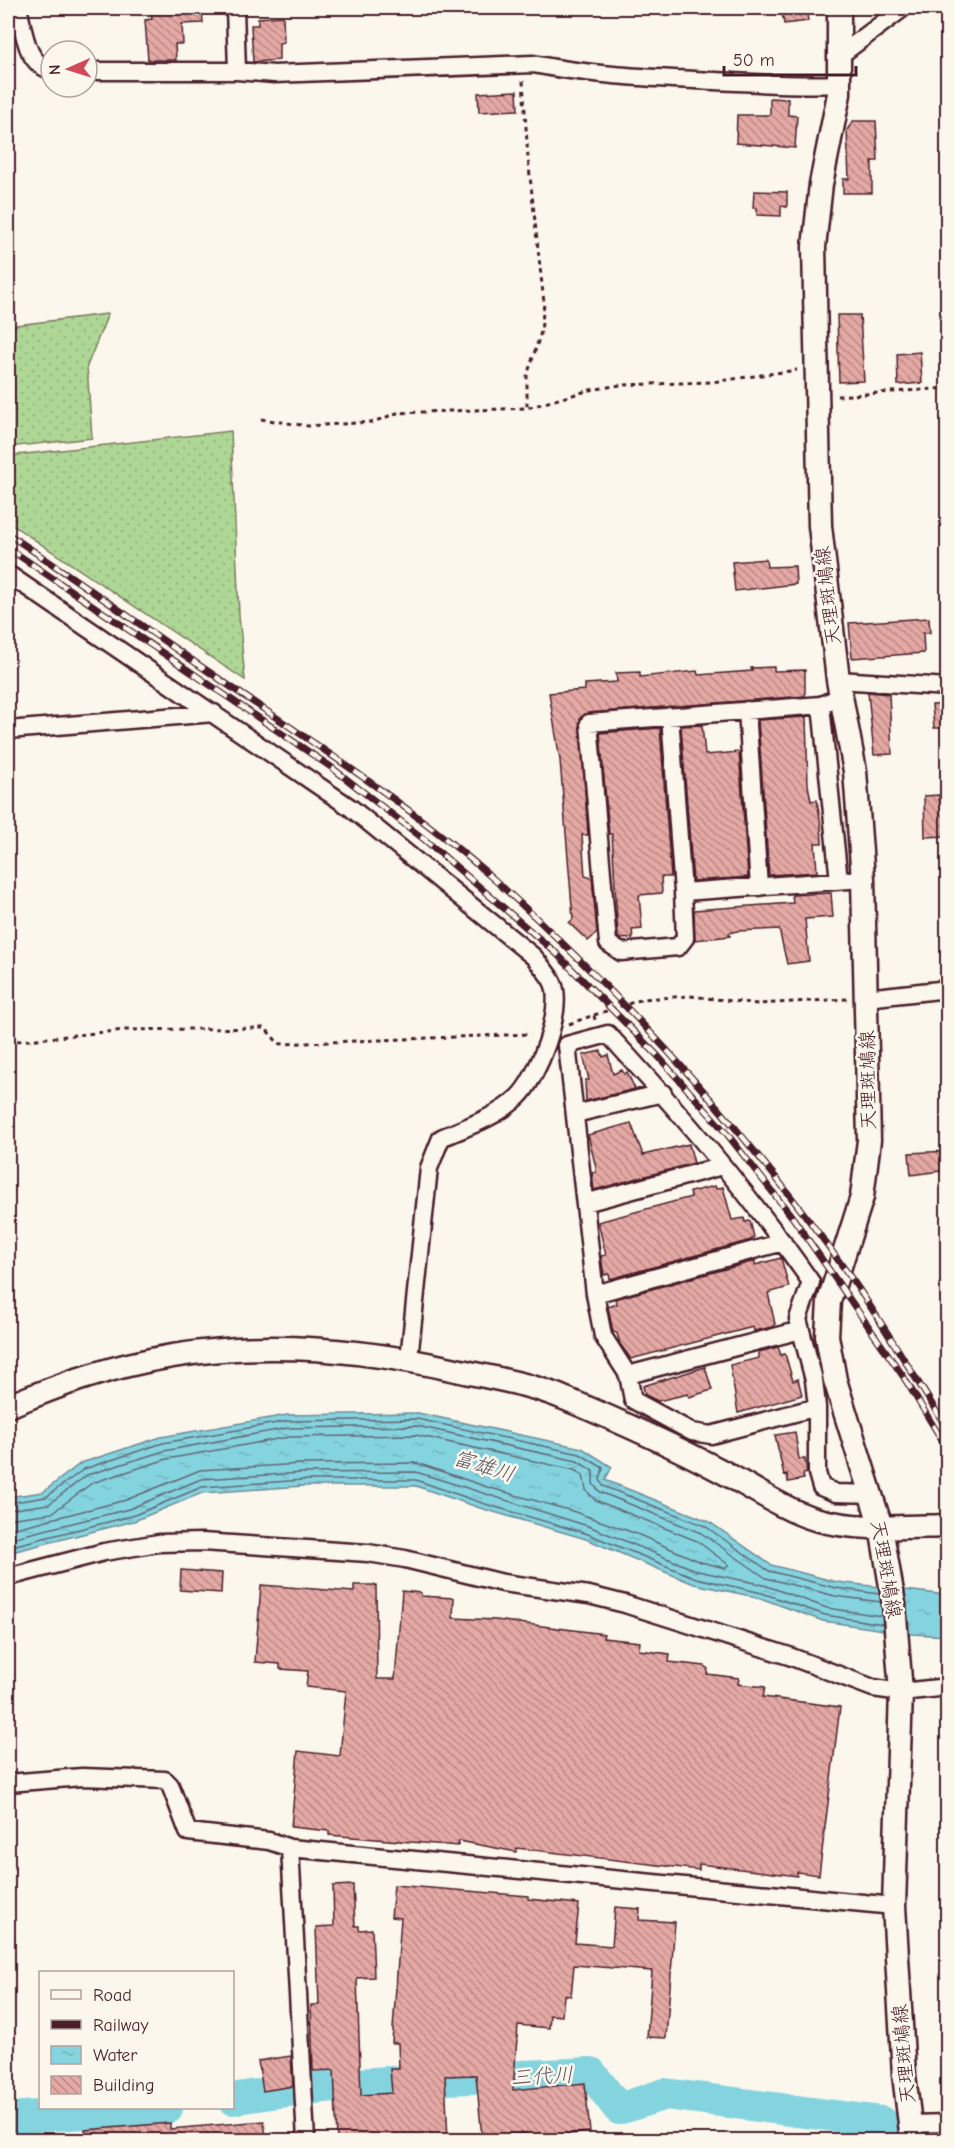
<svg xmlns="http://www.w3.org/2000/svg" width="955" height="2148" viewBox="0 0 955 2148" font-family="'Comic Neue','Klee One',sans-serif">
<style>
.grass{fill:url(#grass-dots);stroke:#7c7b60;stroke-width:1.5}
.water{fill:url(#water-ripples);stroke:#6d8c98;stroke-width:1.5}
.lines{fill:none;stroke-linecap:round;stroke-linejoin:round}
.shore{stroke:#616773;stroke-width:1.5}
.river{stroke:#84d4e0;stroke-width:32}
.building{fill:url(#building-back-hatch);stroke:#4a1f2b;stroke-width:1.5}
.street-casing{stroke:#4a1f2b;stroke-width:21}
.secondary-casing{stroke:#4a1f2b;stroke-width:27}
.path{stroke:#4a1f2b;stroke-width:3;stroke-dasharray:4.5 4.5;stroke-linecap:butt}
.street{stroke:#fbf7ec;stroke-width:16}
.secondary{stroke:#fbf7ec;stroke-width:22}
.rail-casing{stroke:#4a1f2b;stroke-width:7}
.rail{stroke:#fbf7ec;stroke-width:4.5;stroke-dasharray:14;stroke-linecap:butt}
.labels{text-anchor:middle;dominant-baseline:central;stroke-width:5;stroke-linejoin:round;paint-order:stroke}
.street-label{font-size:20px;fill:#4a1f2b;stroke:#fbf7ec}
.water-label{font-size:21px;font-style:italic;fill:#5b5561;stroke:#fbf7ec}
</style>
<defs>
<pattern id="grass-dots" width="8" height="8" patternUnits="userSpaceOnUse" patternTransform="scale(1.5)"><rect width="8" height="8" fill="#aed795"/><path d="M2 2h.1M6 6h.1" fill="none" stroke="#97b881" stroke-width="1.8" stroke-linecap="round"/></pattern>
<pattern id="water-ripples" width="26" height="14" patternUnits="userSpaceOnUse" patternTransform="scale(1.5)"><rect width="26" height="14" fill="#84d4e0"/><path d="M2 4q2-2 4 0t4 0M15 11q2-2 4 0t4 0" fill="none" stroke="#74b6c0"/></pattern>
<pattern id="building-back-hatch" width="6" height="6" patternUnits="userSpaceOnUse" patternTransform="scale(1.5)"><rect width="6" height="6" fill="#e4a9a4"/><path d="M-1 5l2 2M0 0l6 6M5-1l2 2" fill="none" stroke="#bb8986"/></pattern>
</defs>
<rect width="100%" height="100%" fill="#fbf7ec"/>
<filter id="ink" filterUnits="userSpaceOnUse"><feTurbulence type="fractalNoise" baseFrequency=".0167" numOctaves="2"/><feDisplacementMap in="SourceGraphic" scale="12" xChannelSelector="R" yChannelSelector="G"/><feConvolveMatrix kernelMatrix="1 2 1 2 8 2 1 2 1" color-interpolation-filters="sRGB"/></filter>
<g filter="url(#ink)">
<path class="grass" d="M108,314L87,366L92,438L8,447V326Z
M231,431L239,615L245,680L8,522V456Z"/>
<path class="water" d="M418,1413L582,1448L612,1467L605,1480L708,1521L771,1565L837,1582L947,1595V1636L911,1634L823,1621L760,1598L694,1584L586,1539L480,1508L416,1486H303L202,1493L134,1521L8,1553V1497L43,1492L81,1463L161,1437L287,1415Z"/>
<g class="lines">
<path class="shore" d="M8,1503L46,1497L84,1469L163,1443L288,1421L417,1419L580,1454L603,1468L600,1480L603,1486L705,1526L769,1571L836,1588L879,1594
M8,1510L49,1504L87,1475L164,1451L288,1428L417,1426L577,1461L593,1471V1484L600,1492L701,1533L766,1578L835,1596L881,1602
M8,1519L52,1513L92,1483L167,1459L289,1437L416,1435L574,1470L583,1475L586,1490L595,1500L697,1541L729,1565L725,1568L701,1562L637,1534L572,1511L487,1487L417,1463L302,1464L200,1470L126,1500L8,1530
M8,1539L129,1509L201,1479L303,1473L416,1472L591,1527L698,1571L764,1585L827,1608L882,1616
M8,1547L132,1516L202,1487L303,1480H416L482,1503L588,1534L696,1578L762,1593L825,1615L883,1624"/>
<path class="river" d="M232,2099C350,2079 471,2079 591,2073L619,2109L665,2094L882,2122L887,2126L889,2140
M13,2140L11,2130L22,2117L167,2108"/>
</g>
<path class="building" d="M151,8H202L203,23L182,24L183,44H175L176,60H148L145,20L152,19Z
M781,8H806L808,21L784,24Z
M283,16L284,42L279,43V60L253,62L251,25H258V18Z
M517,91L518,110L479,112L478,93Z
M770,98L788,99V115L797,116L795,148L736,143L737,115H770Z
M853,121H876L878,161H872V193H843V179H849L847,130Z
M754,191L787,192V207L781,206V216L757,215V208H753Z
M837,315H860L864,381L839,382Z
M920,352L922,383L898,385L897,354Z
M766,559L767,567L795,566L796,584L735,591L732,562Z
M929,618L930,633H923L924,653L852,658L849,623Z
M774,667V671L805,670V696L588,713L580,718L588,835H582L585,876L592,878L597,933L588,941L569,923L573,919L560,760L549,693L585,690V684L617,682L616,673L640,672V677L697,671L698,675L752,671L751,668Z
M868,692L889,694L892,754L874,755Z
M948,704V728H934L932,705Z
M806,717L808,785L811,801L817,800L821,826L822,843H815L817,872L769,875L758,720Z
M702,725L705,755L739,752L748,877L693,881L681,726Z
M660,728L671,877H661L662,893L639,895L642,929L632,930L633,938L621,939L618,937L612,834H609L600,733Z
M939,795V800H947L948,836L925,837L924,796Z
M831,893L833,917L805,919L809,961L787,964L779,929L737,931L729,933L730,936L695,940L694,910L793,903L792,895Z
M601,1051L603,1057L608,1055L613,1074L622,1070L624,1074L627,1072L635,1089L586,1101L585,1080H589L583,1055Z
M631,1123L643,1155L689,1144L694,1163L594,1190L592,1173L596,1172V1168L588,1135Z
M948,1151V1170L911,1175L909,1153Z
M715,1186L716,1189L723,1187L732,1220L744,1218L745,1222L750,1221L754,1237L751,1240L610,1279L609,1274L604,1275L601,1256L606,1255L598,1222L691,1197L690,1192Z
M781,1258L789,1287L768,1293L775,1324L772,1327L754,1331L753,1327L631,1359L620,1344L617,1333L613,1332L608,1307L617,1304L615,1299L755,1261V1265Z
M778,1347L781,1355L785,1354L793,1381L798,1379L802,1395L738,1413L730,1365L759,1358V1352Z
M705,1367L712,1390L689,1397L688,1394L658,1401L645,1395L643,1386Z
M795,1432L799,1459H805L807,1473L803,1474L804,1479L788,1482L787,1474L784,1475L775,1435Z
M181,1570L222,1573L221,1593L180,1590Z
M261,1585L354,1592V1585H376L377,1679H395L402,1591L421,1593V1596L454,1598L453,1618L496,1620L604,1634L603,1638L640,1642L639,1650L670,1654L669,1662L705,1666L708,1669L707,1674L739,1678L738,1684L765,1687L763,1697L840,1707L819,1875L797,1872V1876L699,1864V1870L517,1848L516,1852L459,1841L458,1846L329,1835V1831L291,1827L298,1751L340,1756L346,1691L306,1687L308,1671L280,1669V1664L255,1662Z
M353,1885L355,1926H359V1930L372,1929L374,1977L357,1978L361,2095L392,2093L390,2069H399L398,2043H392L401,1918L391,1917L394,1885L528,1896V1899L579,1904L575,1943L612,1946L615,1907L640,1909L639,1920L675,1922L666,2038L647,2037L652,1971L574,1965L571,1996L564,1995L562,2016L550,2015L549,2028L518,2025L513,2090L585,2083L590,2132L526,2138V2133L482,2137L476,2075L445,2076L448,2140H337L334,2070L313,2071L311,2005H319L316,1927L334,1926L333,1886Z
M291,2056L293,2086L263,2091L258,2061Z
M264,2121L266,2137L256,2138L257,2140H86L85,2130L170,2123V2129Z"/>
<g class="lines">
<g class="street-casing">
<path id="street" d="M18,8C24,29 25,64 51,70
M235,8L237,71
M839,56L903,8
M87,71H237L274,74L533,64C594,76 654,78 715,81C757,83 797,86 839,84
M8,574L351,808L534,957C540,965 549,974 553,983C564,1009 538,1078 518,1097C497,1117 467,1127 441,1138L429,1168L409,1359
M838,680L948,687
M842,696L821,705L589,723L608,943L621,952L678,947L685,938L683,892L863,879
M821,705L839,881
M747,710L759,887
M670,716L683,892
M8,730L214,713
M866,998L948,989
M575,1114L663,1093
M585,1203L722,1166
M595,1294L783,1242
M628,1375L801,1330
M817,1407L814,1380L798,1319L811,1282C750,1194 680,1112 608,1034L567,1045L595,1294L603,1336L628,1375L633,1400L692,1432L711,1435L817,1407V1473L821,1487L836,1493L872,1494
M8,1577L104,1552L159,1543L202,1542L368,1553L405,1559L503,1583L589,1595L625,1604L789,1656L873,1688L901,1692L948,1687
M8,1783L82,1777L165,1780L170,1785L188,1832L269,1841L290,1848L306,2140
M290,1848L894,1906
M910,2124L948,2123"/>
</g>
<g class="secondary-casing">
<path id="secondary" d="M839,8V94L821,184L814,247L820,526L838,680L855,771L863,879L869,1140L862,1197L829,1301L827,1336L835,1380L881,1527L894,1604L901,1692L894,1906L904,2075L912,2140
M8,1406C34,1396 59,1385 86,1377C210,1337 331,1342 456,1370C492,1378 532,1384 566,1399C619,1421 672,1445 723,1472C749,1486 787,1511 815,1519C857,1531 904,1527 948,1526"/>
</g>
<path class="path" d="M523,81L528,158L544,303L541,332L527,376V407
M837,396L948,388
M261,419L308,426L373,422L397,413L527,408L590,390L621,385L712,382L797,370
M594,1015L643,999L690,996L758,1004L847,999
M569,1024L594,1015L595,1020
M8,1042L125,1030L265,1028L279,1044L531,1034"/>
<use href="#street" class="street"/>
<use href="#secondary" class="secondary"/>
<g class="rail-casing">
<path id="rail" d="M8,534C83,584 156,636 231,687C321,748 415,809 497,882C630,1002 753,1138 856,1285C888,1332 917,1381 948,1430
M8,548L331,767L425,840L556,953L657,1055L727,1134L793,1218L903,1376L948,1450"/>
</g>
<use href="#rail" class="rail"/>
</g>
</g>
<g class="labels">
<g class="street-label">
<text transform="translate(828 596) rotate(-97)">天理斑鳩線</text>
<text transform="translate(868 1080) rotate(-91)">天理斑鳩線</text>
<text transform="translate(886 1569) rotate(80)">天理斑鳩線</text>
<text transform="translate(904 2054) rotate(-95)">天理斑鳩線</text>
</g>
<g class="water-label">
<text transform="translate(484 1466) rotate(17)">富雄川</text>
<text transform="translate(542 2076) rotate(-3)">三代川</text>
</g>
</g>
<rect width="955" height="2148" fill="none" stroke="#fbf7ec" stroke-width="30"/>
<rect x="15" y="15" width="925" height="2118" fill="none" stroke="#4a1f2b" stroke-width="2" filter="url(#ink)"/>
<rect x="39" y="1971" width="195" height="138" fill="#fbf7ec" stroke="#b4a19f" stroke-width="1.5"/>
<rect x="51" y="1990" width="30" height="9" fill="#fbf7ec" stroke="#b4a19f" stroke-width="1.5"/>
<text x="93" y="2001" font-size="18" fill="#4a1f2b">Road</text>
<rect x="51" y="2020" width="30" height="9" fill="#4a1f2b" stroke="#b4a19f" stroke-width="1.5"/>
<text x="93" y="2031" font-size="18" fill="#4a1f2b">Railway</text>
<rect x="51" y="2046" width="30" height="18" fill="url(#water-ripples)" stroke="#b4a19f" stroke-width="1.5"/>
<text x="93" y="2061" font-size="18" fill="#4a1f2b">Water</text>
<rect x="51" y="2076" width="30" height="18" fill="url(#building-back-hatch)" stroke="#b4a19f" stroke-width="1.5"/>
<text x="93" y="2091" font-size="18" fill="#4a1f2b">Building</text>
<g transform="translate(69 69) rotate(267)"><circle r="28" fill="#fbf7ec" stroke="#b4a19f" stroke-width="1.5"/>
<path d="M0-4.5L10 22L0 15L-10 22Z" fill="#d1495b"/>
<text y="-9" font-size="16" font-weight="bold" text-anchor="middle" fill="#4a1f2b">N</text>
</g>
<path d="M724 66v9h132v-9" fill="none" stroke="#4a1f2b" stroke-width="3"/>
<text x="733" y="66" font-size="18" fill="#4a1f2b" stroke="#fbf7ec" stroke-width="4.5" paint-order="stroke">50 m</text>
</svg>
